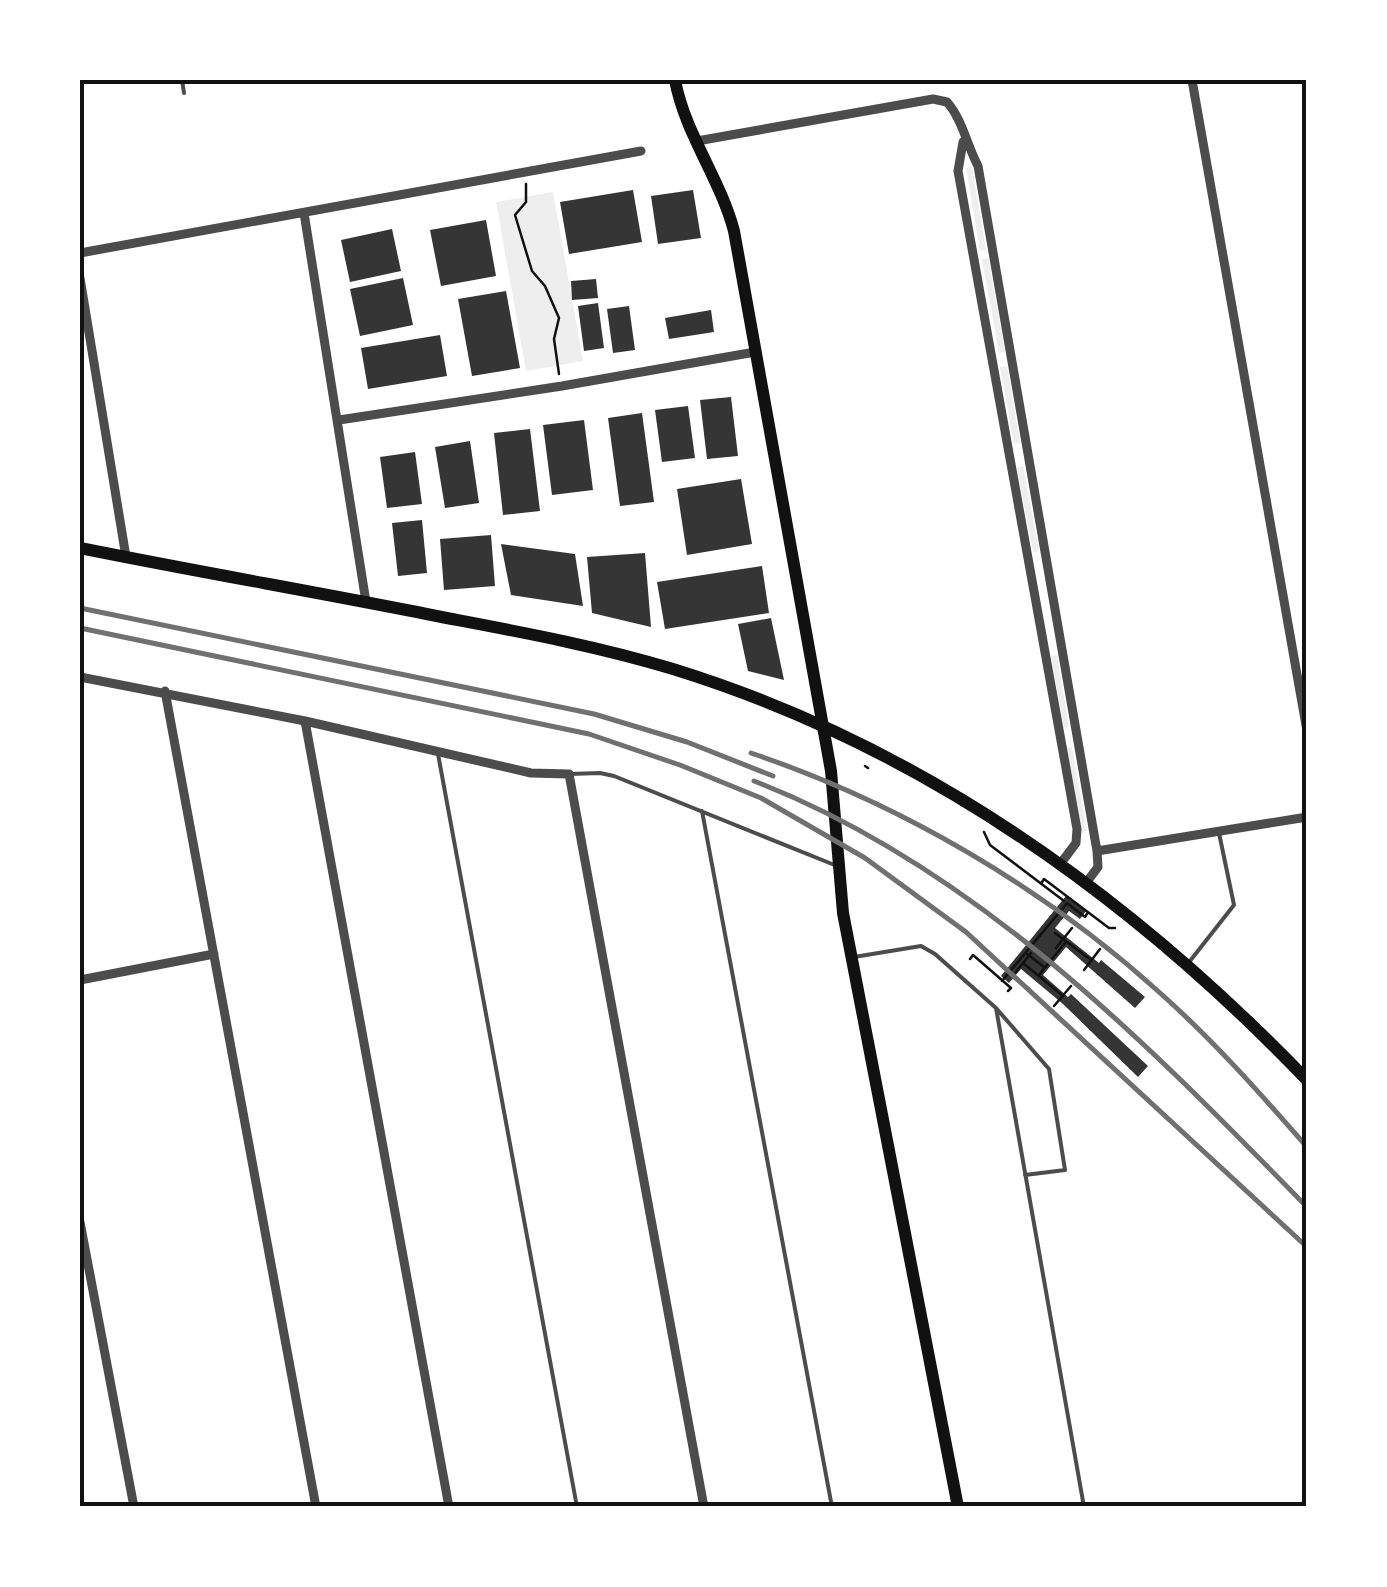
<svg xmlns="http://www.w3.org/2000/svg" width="1387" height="1587" viewBox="0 0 1387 1587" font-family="'IBM Plex Serif',serif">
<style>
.green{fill:#eee}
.building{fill:#353535}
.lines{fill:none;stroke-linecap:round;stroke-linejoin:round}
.path{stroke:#111;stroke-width:2.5}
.service{stroke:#4c4c4c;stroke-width:4}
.minor{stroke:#4c4c4c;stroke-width:9}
.secondary{stroke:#111;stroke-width:12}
.rail{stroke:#707070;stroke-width:5}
.neatline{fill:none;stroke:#111;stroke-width:4}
</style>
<rect width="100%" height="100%" fill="#fff"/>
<path class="green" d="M972,167L986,250L980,251L966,168Z
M553,192L583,361L526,371L496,202Z
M988,258L1005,352L999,353L982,259Z
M1007,366L1020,443L1014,444L1000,367Z
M1023,466L1039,551L1033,552L1017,468Z
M1057,655L1069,727L1064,728L1051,656Z
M1072,747L1087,831L1082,832L1067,748Z"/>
<path class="building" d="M633,190L642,242L569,254L560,202Z
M693,190L701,238L658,244L651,196Z
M486,220L496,276L441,286L430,230Z
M392,229L401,271L350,282L341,240Z
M403,278L413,325L360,336L350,289Z
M596,279L598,298L572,300L571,281Z
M506,291L520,368L472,376L458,299Z
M598,303L604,348L584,351L578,306Z
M629,306L635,350L613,353L607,309Z
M711,310L714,332L669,339L665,318Z
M440,335L447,376L368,389L361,348Z
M731,397L738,456L707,459L700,400Z
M688,406L695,458L662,462L655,410Z
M642,413L654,502L620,506L608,418Z
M584,420L593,490L552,495L543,425Z
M530,429L540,511L503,515L494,433Z
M470,441L479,503L445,508L435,447Z
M415,452L422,504L387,508L380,457Z
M741,479L752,544L687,555L677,489Z
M422,520L427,573L398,576L392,523Z
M491,535L495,586L444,590L440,539Z
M501,544L575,554L583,606L511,595Z
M645,553L651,627L592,613L587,557Z
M762,566L769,613L665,629L657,582Z
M771,618L784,680L748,671L738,624Z
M1066,896L1086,911L1080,919L1069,911L1055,928L1099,963L1101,960L1145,997L1135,1008L1066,947L1043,975L1068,997L1071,994L1148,1066L1138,1077L1063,1004L1021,969L1009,983L1001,976Z"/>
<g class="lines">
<path class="path" d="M526,184V202L515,215L532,271L545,286L559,318L554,339L559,374
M865,766L868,768
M984,832L990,845L1064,901
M1042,882L1044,879L1109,928H1115
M1055,933L1091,960
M1056,948L1072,928
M1027,954L1044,967
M970,959L973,955L1011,988L1008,991
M1023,963L1063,996
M1084,970L1100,949
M1016,972L1031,953
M1039,975L1065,943
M1002,981L1067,903L1085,917L1088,912
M1054,1006L1071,986"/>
<path class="service" d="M182,80L184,93
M438,754L577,1507
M569,774L600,773L614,776L837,866
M702,811L832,1507
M854,957L921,946L935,954L996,1008L1049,1069L1065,1170L1025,1175
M1190,961L1234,905L1219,833
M996,1008L1084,1507"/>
<path class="minor" d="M1192,80L1307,731
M697,141L933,99L947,102C962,119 967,145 978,166L1097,851
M963,142L958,171L1077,829L1076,843L1061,863
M304,213L366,602
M80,253L641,151
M80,278L126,557
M339,420L562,386L755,352
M80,677L305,721L531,773L569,774L704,1507
M165,691L316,1507
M305,721L449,1507
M1086,883L1098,867L1097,851L1307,817
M80,980L214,954
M80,1222L134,1507"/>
<path class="secondary" d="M675,80C685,134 720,178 734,231L831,771L843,913L958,1507
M80,548C204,573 328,594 452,619C526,633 601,647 673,669C919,745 1130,896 1307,1080"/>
<path class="rail" d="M80,608L594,714L687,742L773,776
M80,628L589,734L680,765L761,798L865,858L966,932L1307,1247
M751,753C899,803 1043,887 1159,992C1212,1039 1260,1093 1307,1147
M754,781C974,866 1146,1042 1307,1207"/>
</g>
<rect width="1387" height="1587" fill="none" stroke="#ffffff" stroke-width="165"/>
<rect x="82" y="82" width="1222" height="1422" class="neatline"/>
</svg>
